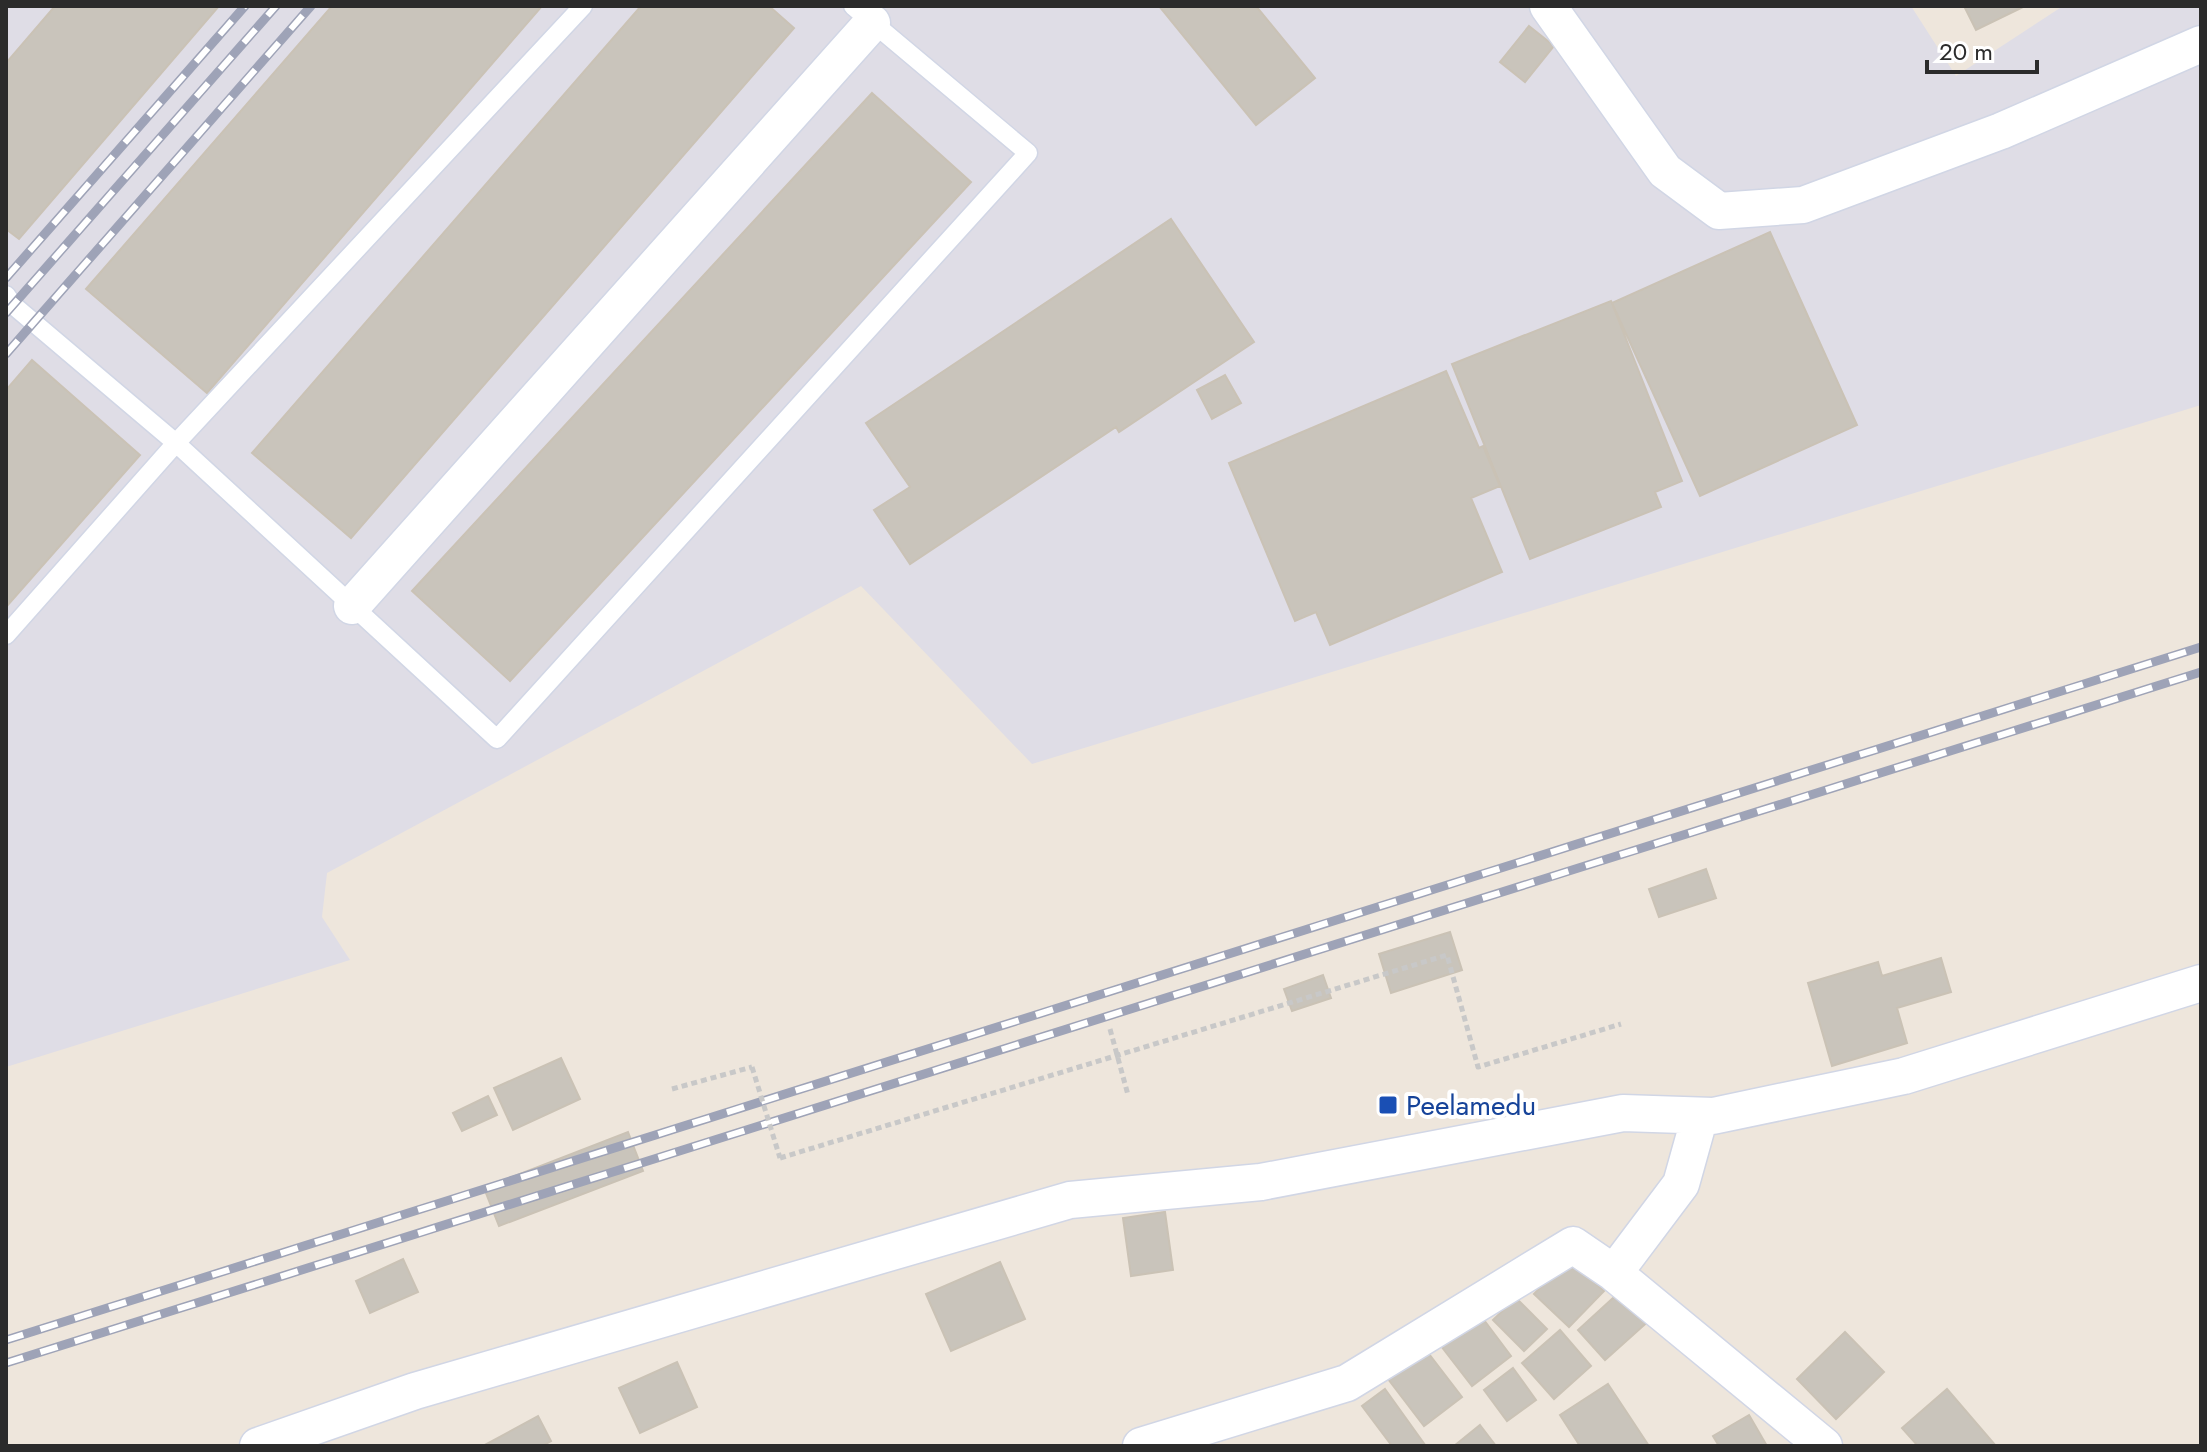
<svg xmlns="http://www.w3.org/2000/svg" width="2207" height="1452" viewBox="0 0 2207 1452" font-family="Jost,sans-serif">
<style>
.industrial{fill:#dfdde6}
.building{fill:#c9c4bb;stroke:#cac2b5;stroke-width:2}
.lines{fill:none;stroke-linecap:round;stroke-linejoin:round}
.lane-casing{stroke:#d1d6e5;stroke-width:21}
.street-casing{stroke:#d1d6e5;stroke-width:39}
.path{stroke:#c8c8c8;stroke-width:5;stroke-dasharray:6 4;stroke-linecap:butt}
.lane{stroke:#fff;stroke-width:18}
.street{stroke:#fff;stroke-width:36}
.rail-casing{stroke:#9ea3b7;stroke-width:9}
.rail{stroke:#fff;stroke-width:6;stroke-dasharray:18;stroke-linecap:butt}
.path-bridge{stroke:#c8c8c8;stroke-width:5;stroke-dasharray:6 4;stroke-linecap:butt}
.transit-dot{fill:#1a4fb4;stroke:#fff;stroke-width:3}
.labels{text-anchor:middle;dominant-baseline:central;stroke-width:8;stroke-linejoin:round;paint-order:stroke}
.transit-label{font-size:28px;fill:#164399;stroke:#fff;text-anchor:start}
</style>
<rect width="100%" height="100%" fill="#eee6dc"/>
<path class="industrial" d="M6,6H1911L1956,76L2063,6H2201V405L1032,764L861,586L327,873L322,917L350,960L6,1067Z"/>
<path class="building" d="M55,6H219L19,239L6,229V63Z
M332,6H542L207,393L86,289Z
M641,6H769L794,28L351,538L252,453Z
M1159,6H1256L1315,78L1256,125Z
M1964,6H2025L1976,30Z
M1529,26L1554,46L1525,82L1500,62Z
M872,93L971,182L510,681L412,591Z
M1171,219L1254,342L1119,432L1116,427L910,564L874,510L910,487L866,423Z
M1770,232L1857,425L1700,496L1612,303Z
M1611,301L1682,481L1655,492L1661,507L1530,559L1452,364Z
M32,360L140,455L6,607V390Z
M1446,371L1479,448L1483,446L1500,486L1471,498L1502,572L1330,645L1316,612L1295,621L1229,463Z
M1225,375L1241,403L1212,419L1197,390Z
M1706,869L1716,898L1659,917L1649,889Z
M1450,932L1462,970L1391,993L1379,954Z
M1941,958L1951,992L1897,1008L1907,1043L1832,1066L1808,983L1878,962L1882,976Z
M1323,975L1331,998L1292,1011L1284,989Z
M561,1058L580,1099L513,1130L494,1088Z
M488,1096L497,1115L462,1131L453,1113Z
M628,1132L643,1171L499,1226L484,1188Z
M1165,1212L1173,1270L1131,1276L1123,1218Z
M1569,1258L1604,1291L1569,1327L1534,1294Z
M403,1259L418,1292L370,1313L356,1281Z
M1000,1262L1025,1319L951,1351L926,1294Z
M1624,1288L1652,1318L1605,1360L1578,1330Z
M1516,1298L1547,1329L1524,1351L1493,1320Z
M1481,1316L1511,1356L1472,1386L1441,1346Z
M1560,1330L1591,1366L1554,1399L1522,1363Z
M1845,1332L1884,1372L1836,1419L1797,1379Z
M1426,1350L1462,1397L1424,1426L1388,1379Z
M677,1362L697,1407L640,1433L619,1388Z
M1513,1368L1536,1400L1507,1421L1484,1390Z
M1608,1384L1649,1446H1580L1560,1415Z
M1385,1389L1425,1445L1423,1446H1392L1362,1406Z
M1947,1389L1996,1446H1918L1902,1428Z
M1749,1415L1767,1446H1719L1713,1436Z
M538,1416L551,1441L542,1446H483Z
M1480,1425L1496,1446H1454Z"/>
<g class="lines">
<g class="lane-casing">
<path id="lane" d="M6,295L13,305L176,443L497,739L1028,153L853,6
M6,635L176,443L583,6"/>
</g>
<g class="street-casing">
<path id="street" d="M1548,6L1665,171L1719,211L1803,205L2001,131L2201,44
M352,606L872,23
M1614,1273L1681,1184L1700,1116
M258,1446L415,1391L1070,1200L1261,1182L1623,1113L1713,1116L1904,1076L2201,983
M1141,1446L1347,1383L1573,1245L1614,1273L1824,1446"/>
</g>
<path class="path" d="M1110,1029L1128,1095
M672,1089L752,1067
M780,1158L1447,955L1478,1067L1621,1024"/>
<use href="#lane" class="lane"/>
<use href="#street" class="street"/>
<g class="rail-casing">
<path id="rail" d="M6,278L245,6
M6,313L276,6
M6,354L311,6
M6,1340L2201,647
M6,1363L2201,672"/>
</g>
<use href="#rail" class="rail"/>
<path class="path-bridge" d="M752,1067L780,1158"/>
</g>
<rect class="transit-dot" x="1378" y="1095" width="20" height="20" rx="4"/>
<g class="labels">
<g class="transit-label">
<text x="1406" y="1105">Peelamedu</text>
</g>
</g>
<rect width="2207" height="1452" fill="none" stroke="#2b2b2b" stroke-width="16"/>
<path d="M1927 60v12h110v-12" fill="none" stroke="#2b2b2b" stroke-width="4"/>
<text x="1939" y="60" font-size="24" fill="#2b2b2b" stroke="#ffffff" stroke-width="6" paint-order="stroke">20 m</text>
</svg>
